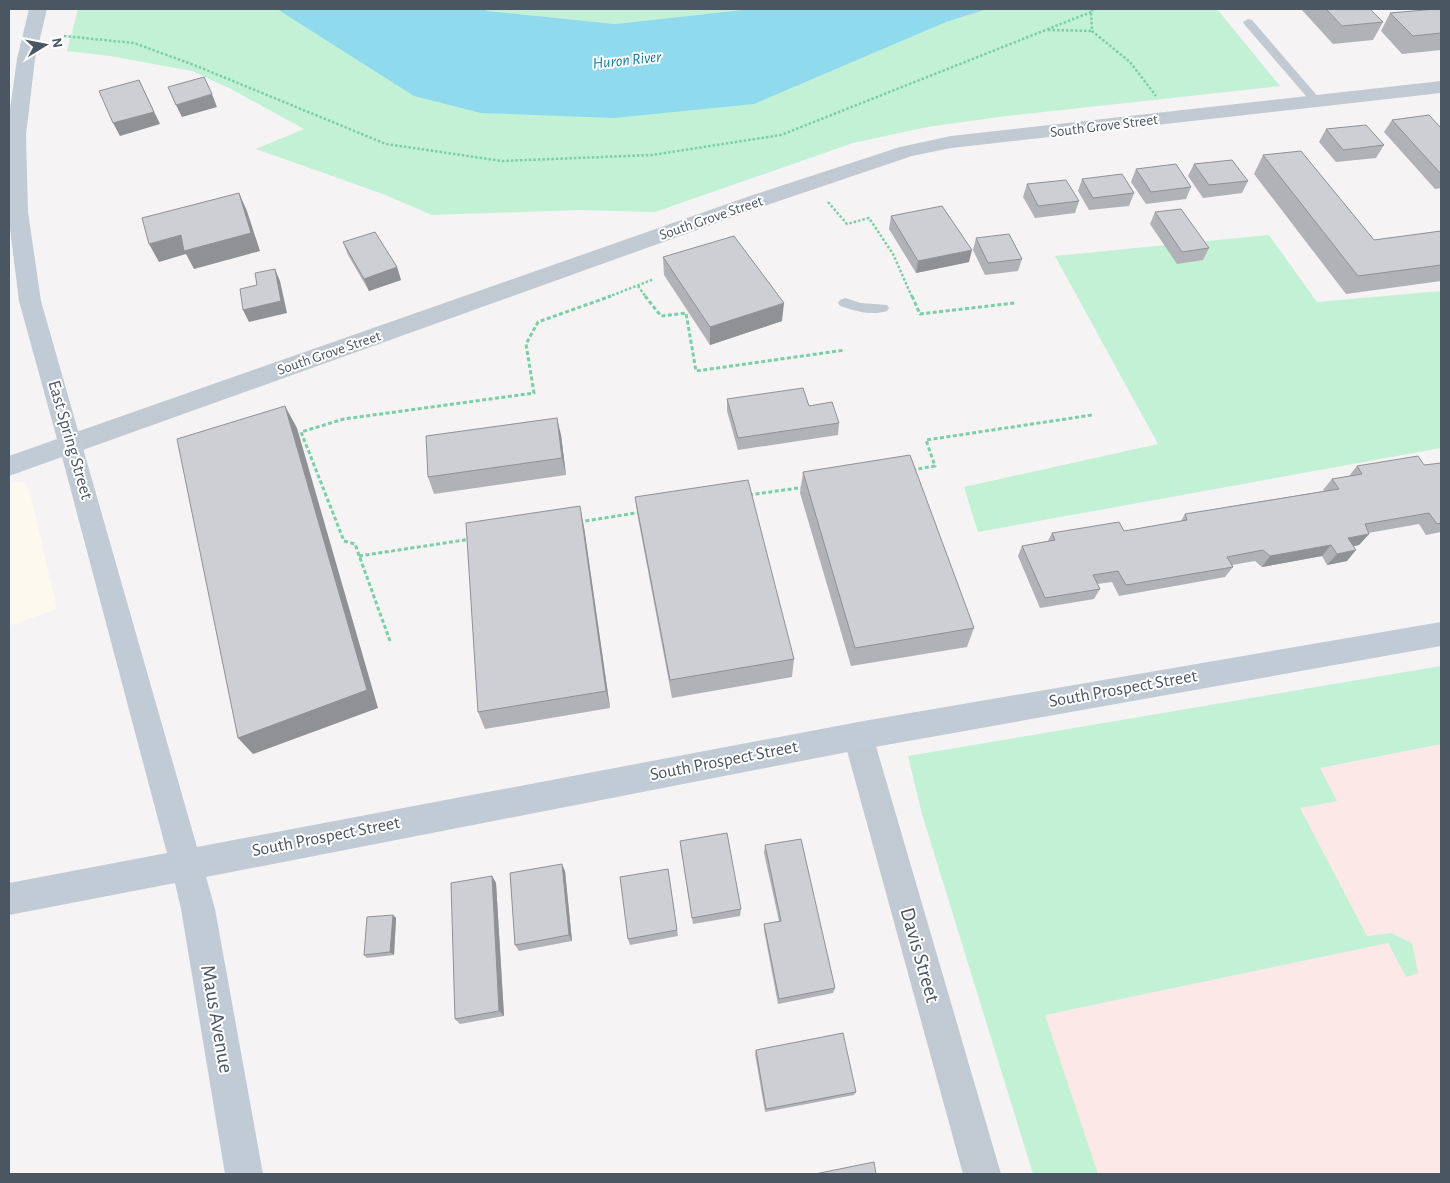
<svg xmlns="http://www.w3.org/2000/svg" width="1450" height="1183" viewBox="0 0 1450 1183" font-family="'Alegreya Sans',sans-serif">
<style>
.commercial{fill:#fdf9ef}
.medical{fill:#fce8e6}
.green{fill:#c3f1d5}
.water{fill:#90daee}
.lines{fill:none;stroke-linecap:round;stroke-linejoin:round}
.path-far1{stroke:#7ad0a6;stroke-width:2.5;stroke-dasharray:2.5 2;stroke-linecap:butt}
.path{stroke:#7ad0a6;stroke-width:3;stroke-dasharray:4 2.5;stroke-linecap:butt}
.service{fill:#c1cad2;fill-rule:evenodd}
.minor{fill:#c1cad2;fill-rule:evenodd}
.tertiary{fill:#c1cad2;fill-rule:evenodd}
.secondary{fill:#c1cbd6;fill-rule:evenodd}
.wall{fill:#b0b2b7}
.shaded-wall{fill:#909195}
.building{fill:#cdcfd5;stroke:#909195}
.labels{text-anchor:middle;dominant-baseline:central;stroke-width:4;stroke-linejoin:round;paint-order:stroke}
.far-street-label{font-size:15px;fill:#4a5661;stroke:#fff}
.far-water-label{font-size:16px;font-style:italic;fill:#0c7c9b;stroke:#fff}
.street-label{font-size:18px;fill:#4a5661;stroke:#fff}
.near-street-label{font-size:21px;fill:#4a5661;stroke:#fff}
</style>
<rect width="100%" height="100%" fill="#f5f3f3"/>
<path class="commercial" d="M22,481L29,488L57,609L9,626V483Z"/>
<path class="medical" d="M1441,714V1174H1064L945,805Z"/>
<path class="green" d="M78,9H277L322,36L946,22L988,9H1217L1280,86L1006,116L927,127L853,143L655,212L579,210L432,215L383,194L256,149L304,129L231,89L192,71L110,56L67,51Z
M483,9H751L615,24L488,11Z
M1269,235L1317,302L1441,291V448L978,532L964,487L1158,444L1055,256Z
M1441,666V744L1320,768L1337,801L1300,808L1367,936L1391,933L1412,943L1418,973L1406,977L1388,943L1045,1015L1098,1174H1033L922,814L908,756Z"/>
<path class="water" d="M277,9H483L488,11L615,24L751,9H988L946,22L754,104L614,118L481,113L414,96Z"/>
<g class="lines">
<path class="path-far1" d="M1093,9L1091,12L1092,31L1130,62L1156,96
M1048,30L1092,31
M64,36L134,43L194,65L386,144L502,161L652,155L781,135L1091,12
M828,202L847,224L869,218L893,254L912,297
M638,286L646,297
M608,297L654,279"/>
<path class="path" d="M645,296L661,316L686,313L696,371L845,350
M912,296L920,314L1015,303
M912,470L935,466L926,440L1092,415
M749,495L805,487
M579,522L642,512
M359,556L471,539
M390,641L355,544L344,541L301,432L344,419L534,393L526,344L538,322L611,296"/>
<path class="service" d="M1248,19L1252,20L1320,99L1322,101L1320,103H1312L1244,24L1243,22Z
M845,298L861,303L887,305L889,308L887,311C871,316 855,311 840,306L838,303L840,300Z"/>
<path class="minor" d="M858,722L869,726L873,736L1001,1174H963L843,736L847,726Z"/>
<path class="tertiary" d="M1441,81V93L951,148L912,156L761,207L80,451L71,453L62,451L59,444L62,437L747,197L900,147L951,136Z"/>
<path class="secondary" d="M29,9H47L35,59L26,135L28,212L41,301L197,847L858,722L1441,622V646L858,750L206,877L215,909L263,1174H225L181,909L175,883L9,915V883L167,853L62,457L9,476V456L57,439L19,301L9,221V117L17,59Z"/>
</g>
<path class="wall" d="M1301,9H1370L1383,22L1373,40L1333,44Z
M1441,9V50L1402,54L1381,31L1390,13Z
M1392,120L1441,128V188L1435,189L1384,132Z
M1326,129L1384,145L1376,158L1336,162L1319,142Z
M1263,155L1374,240L1441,231V281L1346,294L1254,174Z
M1194,164L1248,181L1242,193L1203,198L1188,176Z
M1136,169L1191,187L1186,199L1146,204L1131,182Z
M1082,179L1134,193L1129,206L1089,210L1078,191Z
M1027,184L1079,201L1075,213L1035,218L1023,197Z
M1155,212L1209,248L1203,260L1177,264L1150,224Z
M891,216L969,262L916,273L889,229Z
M976,238L1022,259L1018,271L985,275L973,250Z
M343,242L397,267L401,280L369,291L348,255Z
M663,257L782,321L710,345L664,275Z
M727,399L809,406L839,423L838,435L738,450L727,411Z
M561,435L566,475L434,494L428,477Z
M1441,463V532L1426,535L1419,524L1368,533L1369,534L1359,545L1354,546L1347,561L1327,565L1322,556L1262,567L1255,561L1232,565L1233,567L1225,577L1119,596L1112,582L1097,584L1100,589L1094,599L1040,608L1018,556L1022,546L1048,541L1052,533L1124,531L1181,521L1185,514L1324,491L1323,490L1332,479L1349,476L1357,466L1424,465Z
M803,472L974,628L967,647L851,666L800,493Z
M635,497L794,659L792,677L672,698L638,518Z
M584,527L610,708L485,729L478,712Z
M765,845L835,988L833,993L778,1004L764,930V924L779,921L764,853Z
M681,848L741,909L740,916L693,924Z
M668,869L678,936L630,945L628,939Z
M565,871L572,941L519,951L515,945Z
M492,876L496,883L504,1016L460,1024L455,1019Z
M393,915L396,918L394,955L367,958L364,955Z
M756,1050L856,1092L854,1095L765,1112L755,1054Z"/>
<path class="shaded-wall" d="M139,80L160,124L120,136L113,123Z
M212,94L217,107L182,117L176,105Z
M239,193L247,211L260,251L194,269L186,254L159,262L149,244L181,235Z
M972,250L969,262L916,273L918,261Z
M397,267L401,280L369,291L364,279Z
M275,269L280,281L287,313L249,322L243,310Z
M784,303L782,321L710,345V327Z
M285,406L297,428L378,708L253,754L238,738Z
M557,418L561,435L566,475L562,458Z
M580,506L584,527L610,708L606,691Z
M1369,534L1359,545L1339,549L1348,538Z
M1331,545L1322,556L1262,567L1270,556Z
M1356,550L1347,561L1327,565L1337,554Z
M562,864L565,871L572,941L569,935Z
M492,876L496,883L504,1016L499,1011Z
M393,915L396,918L394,955L390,952Z"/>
<path class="building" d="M1326,9H1370L1383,22L1342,26Z
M1436,9H1441V33L1413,36L1390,13Z
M204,77L212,94L176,105L168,87Z
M139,80L154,112L113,123L99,91Z
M1429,115L1441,128V174L1392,120Z
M1366,125L1384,145L1343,150L1326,129Z
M1301,151L1374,240L1441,231V265L1358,276L1263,155Z
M1232,160L1248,181L1209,185L1194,164Z
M1176,164L1191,187L1151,192L1136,169Z
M1122,174L1134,193L1093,198L1082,179Z
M1066,180L1079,201L1038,206L1027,184Z
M239,193L251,233L184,251L181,235L149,244L142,218Z
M942,206L972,250L918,261L891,216Z
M1181,209L1209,248L1182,252L1155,212Z
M375,232L397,267L364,279L343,242Z
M1009,234L1022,259L988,263L976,238Z
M734,236L784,303L710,327L663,257Z
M275,269L281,301L243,310L240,289L257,285L255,273Z
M803,388L809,406L832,402L839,423L738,438L727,399Z
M285,406L367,690L238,738L177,439Z
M557,418L562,458L428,477L426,436Z
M910,455L974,628L855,648L803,472Z
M1418,456L1424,465L1441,463V523L1437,524L1429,513L1365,524L1369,534L1348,538L1356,550L1337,554L1331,545L1270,556L1263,550L1227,557L1233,567L1126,585L1118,571L1093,575L1100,589L1045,598L1022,546L1055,540L1052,533L1119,522L1124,531L1187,520L1185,514L1339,489L1332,479L1362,474L1357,466Z
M748,480L794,659L670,680L635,497Z
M580,506L606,691L478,712L466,523Z
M727,833L741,909L692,918L680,841Z
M801,839L835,988L779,999L764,924L781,921L765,845Z
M562,864L569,935L515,945L510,873Z
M668,869L677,930L628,939L620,877Z
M492,876L499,1011L455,1019L451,883Z
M393,915L390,952L364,955L367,917Z
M843,1033L856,1092L766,1109L756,1050Z
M874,1162L876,1174H815Z"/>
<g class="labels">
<g class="far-street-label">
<text transform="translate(1104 126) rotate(-7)">South Grove Street</text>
<text transform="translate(711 218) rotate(-19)">South Grove Street</text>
<text transform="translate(329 353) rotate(-19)">South Grove Street</text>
</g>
<g class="far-water-label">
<text transform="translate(627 60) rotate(-6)">Huron River</text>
</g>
<g class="street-label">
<text transform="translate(70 440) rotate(74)">East Spring Street</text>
<text transform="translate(1123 689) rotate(-10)">South Prospect Street</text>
<text transform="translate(724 761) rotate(-11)">South Prospect Street</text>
<text transform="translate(326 837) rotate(-11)">South Prospect Street</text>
</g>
<g class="near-street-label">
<text transform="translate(920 955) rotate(74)">Davis Street</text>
<text transform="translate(217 1019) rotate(80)">Maus Avenue</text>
</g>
</g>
<rect width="1450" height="1183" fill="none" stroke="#4a5661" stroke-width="20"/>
<g transform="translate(45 45) rotate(80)" stroke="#ffffff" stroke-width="4" paint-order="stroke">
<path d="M0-4L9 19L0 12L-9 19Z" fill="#4a5661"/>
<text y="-8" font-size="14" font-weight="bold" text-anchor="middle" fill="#4a5661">N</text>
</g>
</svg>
